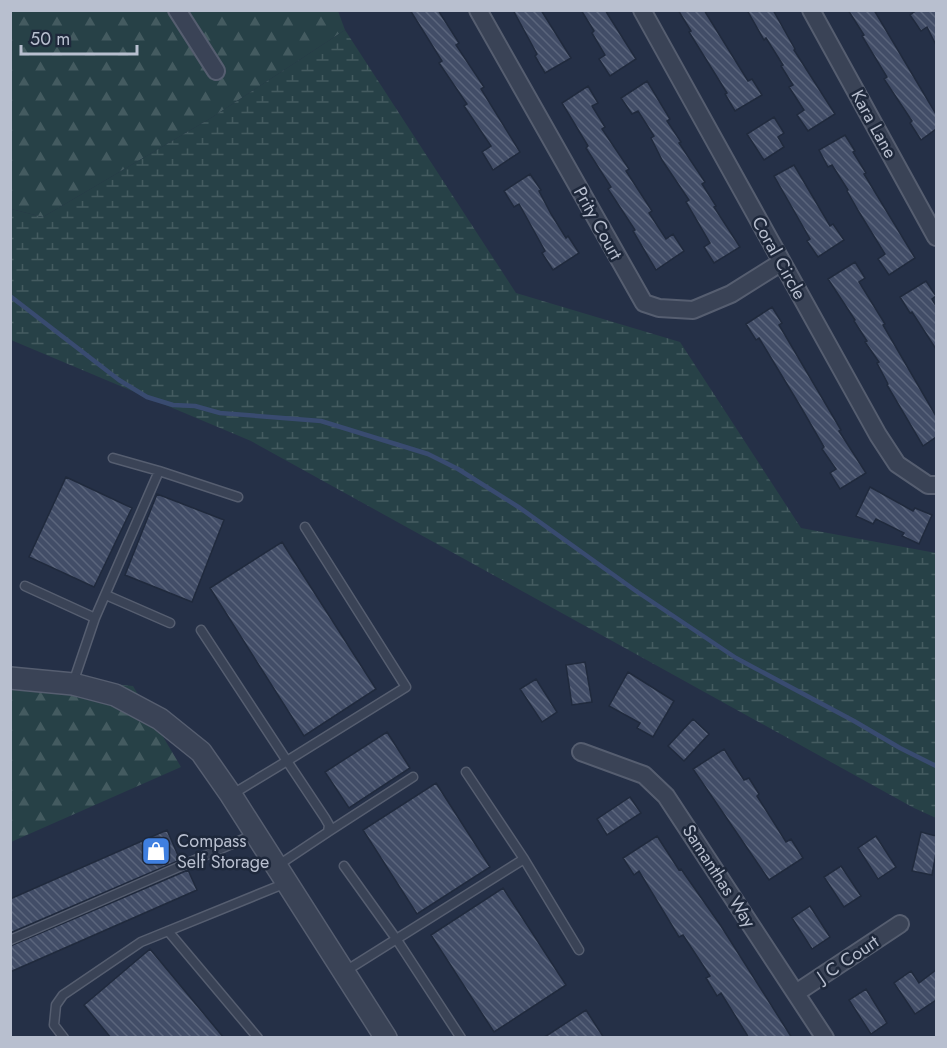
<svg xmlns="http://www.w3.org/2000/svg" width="947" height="1048" viewBox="0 0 947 1048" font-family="Jost,sans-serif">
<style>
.forest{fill:url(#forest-firs)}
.wetland{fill:url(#wetland-marsh)}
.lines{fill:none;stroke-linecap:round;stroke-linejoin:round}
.stream{stroke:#394b70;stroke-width:4.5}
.building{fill:url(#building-back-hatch);stroke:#202a3d;stroke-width:1.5}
.service-casing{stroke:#565e70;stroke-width:11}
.minor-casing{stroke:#565e70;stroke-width:20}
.tertiary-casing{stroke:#565e70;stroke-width:24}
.service{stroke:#3a4356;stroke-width:8}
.minor{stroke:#3a4356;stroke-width:16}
.tertiary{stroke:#3a4356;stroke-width:21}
.labels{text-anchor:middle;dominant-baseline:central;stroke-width:5;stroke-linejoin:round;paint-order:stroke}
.street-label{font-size:18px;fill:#b8bfcf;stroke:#1e283b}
.poi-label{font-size:18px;fill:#b8bfcf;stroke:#1e283b;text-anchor:start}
</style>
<defs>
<pattern id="forest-firs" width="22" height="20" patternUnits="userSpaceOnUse" patternTransform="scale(1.5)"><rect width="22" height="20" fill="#274147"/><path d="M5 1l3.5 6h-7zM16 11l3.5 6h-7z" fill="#445b60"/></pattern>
<pattern id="wetland-marsh" width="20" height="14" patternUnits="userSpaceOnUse" patternTransform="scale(1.5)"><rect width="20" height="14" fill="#274147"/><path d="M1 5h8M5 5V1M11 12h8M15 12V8" fill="none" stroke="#445b60"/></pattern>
<pattern id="building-back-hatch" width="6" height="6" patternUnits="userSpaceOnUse" patternTransform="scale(1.5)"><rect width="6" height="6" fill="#424d67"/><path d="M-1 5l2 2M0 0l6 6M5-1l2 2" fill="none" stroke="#5b657c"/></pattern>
</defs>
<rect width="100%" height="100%" fill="#253047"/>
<path class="forest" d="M11,11H338L345,30L211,118L43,217L11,209Z
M10,674L133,686L181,767L11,842Z"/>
<path class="wetland" d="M345,30L516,293L680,342L801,528L936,553V818L914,808L251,441L11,340V209L43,217L211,118Z"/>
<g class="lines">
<path class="stream" d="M10,296L119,380L147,397L173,405L195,406L220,413L321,421L428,454L458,469L520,508L636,591L736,658L854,721L900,748L936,766"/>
</g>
<path class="building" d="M410,10H438L459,43L456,45L484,87L481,89L520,152L493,170L482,152L491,146L464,106L467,104L439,63L442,61Z
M513,10H541L571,58L545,73L535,56L537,54Z
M581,10H605L636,59L610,76L599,59L605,55L592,33L594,31Z
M678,10H704L748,81L752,79L762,95L735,111L725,94L727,93L689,32L691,31Z
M747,10H773L795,49L794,50L835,114L808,131L797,115L804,110L789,87L793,85L781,66L783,65L766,38L764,40Z
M848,10H874L936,114V129L921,140L910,123L912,121L884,79L887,77L862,36L864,35Z
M917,10H936V45L927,27L921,31L910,15Z
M647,81L670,119L667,121L681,142L679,143L705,182L702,184L716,206L714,207L740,247L714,263L704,247L710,243L686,202L689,200L662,160L651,138L654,136L638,111L632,114L621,98Z
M588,86L598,103L592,106L605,127L602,129L629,169L626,171L652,211L649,213L666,239L673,234L684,251L656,270L633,231L635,230L608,189L611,187L586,148L588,146L562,103Z
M774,117L784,133L778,137L784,147L764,160L747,134Z
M845,135L855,151L853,152L866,173L864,174L915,258L889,275L878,259L885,254L859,212L847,191L848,190L832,165L828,167L819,150Z
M794,165L830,226L833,224L844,240L818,257L807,241L810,239L774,176Z
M530,174L541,190L539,191L551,214L566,238L568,236L579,253L553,270L542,253L545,251L519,204L514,207L504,191Z
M855,262L865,278L859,282L885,324L883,325L936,416V437L923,446L887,385L888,384L877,363L879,362L865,342L867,341L854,321L855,320L828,279Z
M926,281L936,296L932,299L936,306V349L912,312L910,313L900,297Z
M772,307L782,323L779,325L841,430L839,431L866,473L840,489L830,473L836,469L822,449L824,447L799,404L759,338L756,340L746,324Z
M66,477L132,508L94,587L29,557Z
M870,487L913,511L915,508L932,515L919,544L902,536L904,533L876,519L873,524L856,516Z
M157,494L224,520L192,602L125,575Z
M282,542L376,689L304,736L210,588Z
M585,662L592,702L572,705L566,665Z
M628,672L674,701L653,737L637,728L640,723L609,706Z
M536,679L557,712L542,722L520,689Z
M693,719L709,734L684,761L668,746Z
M387,732L410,768L349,808L325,772Z
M724,749L744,780L749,778L759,794L757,796L786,842L791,839L803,858L769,880L693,769Z
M436,783L490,867L417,914L363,830Z
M630,797L641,813L607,835L597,819Z
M167,830L180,860L10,933V899Z
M921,832L936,836V853L932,875L912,871Z
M657,836L679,870L681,869L721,926L792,1038H749L721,993L717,996L706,978L710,976L683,935L679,937L639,871L634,875L623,858Z
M876,836L896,867L878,879L858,848Z
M841,866L861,896L844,907L824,877Z
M188,870L197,890L10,972V946Z
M503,888L566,985L494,1032L431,935Z
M810,906L830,937L812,949L792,918Z
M150,949L224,1038H111L84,1005Z
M936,970V1000L915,1014L894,983L911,971L919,983Z
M866,989L887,1023L871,1034L849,1000Z
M586,1010L604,1038H543Z"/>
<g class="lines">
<g class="service-casing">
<path id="service" d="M113,458L159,471
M25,586L95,618
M106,595L170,623
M201,630L287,761L406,687L305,527
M73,683L95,618L159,471L238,497
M466,772L524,859
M231,795L287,761L325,818L329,825L328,832L277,866
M328,832L413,777
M344,866L397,940L461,1038
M168,931L258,1038
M10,940L255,834
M344,972L524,859L579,950
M64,1038L54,1025L56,1005L63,995L141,942L286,883"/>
</g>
<g class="minor-casing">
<path id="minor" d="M177,10L216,71
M478,10L644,303L659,308L693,310L731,294L782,262
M642,10L878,435L897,464L928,485H936
M811,10L936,237
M581,752L644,775L666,796L825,1038
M796,993L900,924"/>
</g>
<g class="tertiary-casing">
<path id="tertiary" d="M10,678L73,684L115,695L160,719L201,752L231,795L386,1038"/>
</g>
<use href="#service" class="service"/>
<use href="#minor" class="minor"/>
<use href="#tertiary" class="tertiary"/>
</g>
<defs>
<g id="shop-square" transform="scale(1.5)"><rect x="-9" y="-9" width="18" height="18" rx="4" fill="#3f7fe0" stroke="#1e283b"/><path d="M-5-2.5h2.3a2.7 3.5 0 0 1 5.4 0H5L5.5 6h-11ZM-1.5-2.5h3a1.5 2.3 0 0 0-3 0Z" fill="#fff"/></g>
</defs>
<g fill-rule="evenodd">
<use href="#shop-square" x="156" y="851"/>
</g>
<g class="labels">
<g class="street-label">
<text transform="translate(874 124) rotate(61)">Kara Lane</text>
<text transform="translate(598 223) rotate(61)">Prity Court</text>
<text transform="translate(779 258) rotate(61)">Coral Circle</text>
<text transform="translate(719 876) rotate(57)">Samanthas Way</text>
<text transform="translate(848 959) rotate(-34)">J C Court</text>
</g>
<g class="poi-label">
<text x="177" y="841">Compass<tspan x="177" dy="21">Self Storage</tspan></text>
</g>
</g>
<rect width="947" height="1048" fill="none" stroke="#b8bfcf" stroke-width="24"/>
<path d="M21 45v9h116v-9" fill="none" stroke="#b8bfcf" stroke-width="3"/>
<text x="30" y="45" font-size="18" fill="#b8bfcf" stroke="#1e283b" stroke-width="4.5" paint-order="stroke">50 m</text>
</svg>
